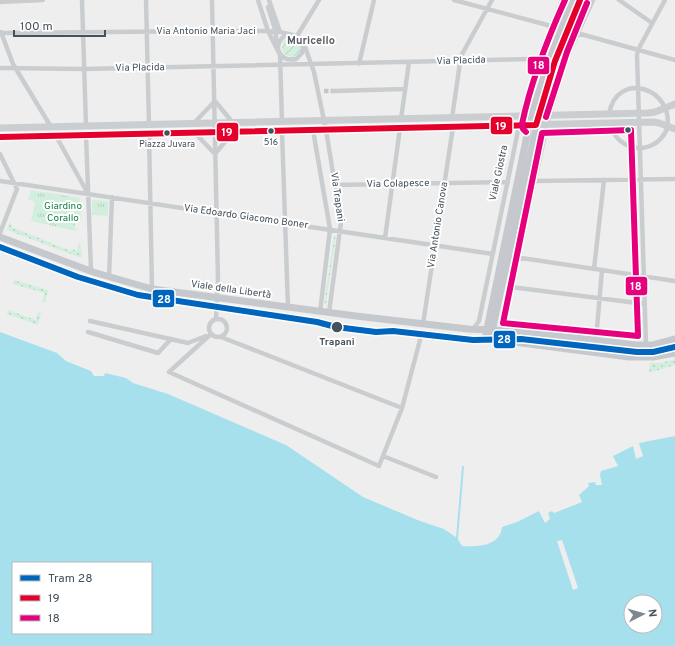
<svg xmlns="http://www.w3.org/2000/svg" width="675" height="646" viewBox="0 0 675 646" font-family="Overpass,sans-serif">
<style>
.grass{fill:url(#grass-dots)}
.park{fill:url(#park-tufts)}
.garden{fill:url(#garden-furrows)}
.water{fill:#a6e0ed;fill-rule:evenodd}
.pier{fill:#efeeee}
.lines{fill:none;stroke-linecap:round;stroke-linejoin:round}
.stream{stroke:#a6e0ed;stroke-width:2}
.street-tunnel{stroke:#c4c7c9;stroke-width:4.5;stroke-dasharray:4.5 2;stroke-linecap:butt}
.street{stroke:#cacdcf;stroke-width:4.5}
.secondary{stroke:#caced0;stroke-width:7}
.primary{stroke:#c5c9cd;stroke-width:7}
.bus-1-casing{stroke:#fff;stroke-width:9}
.bus-2-casing{stroke:#fff;stroke-width:9}
.bus-1{stroke:#e4002b;stroke-width:6}
.bus-2{stroke:#e5007d;stroke-width:6}
.tram-1-casing{stroke:#fff;stroke-width:9}
.tram-1{stroke:#0065bd;stroke-width:6}
.bus-dot{fill:#45515b;stroke:#fff;stroke-width:1.5}
.labels{text-anchor:middle;dominant-baseline:central;stroke-width:4;stroke-linejoin:round;paint-order:stroke}
.bus-label{font-size:9px;fill:#45515b;stroke:#fff}
.street-label{font-size:10px;fill:#45515b;stroke:#fff}
.park-label{font-size:10px;fill:#157d46;stroke:#fff}
.stop-label{font-size:10px;font-weight:bold;fill:#45515b;stroke:#fff}
.neighbourhood-label{font-size:11px;font-weight:bold;fill:#5a5e62;stroke:#fff}
.line-badge{stroke:#fff;stroke-width:1.5}
.badge-label{font-size:11px;text-anchor:middle;font-weight:bold;fill:#fff}
</style>
<defs>
<pattern id="grass-dots" width="8" height="8" patternUnits="userSpaceOnUse"><rect width="8" height="8" fill="#d1efdc"/><path d="M2 2h.1M6 6h.1" fill="none" stroke="#b5cfbf" stroke-width="1.8" stroke-linecap="round"/></pattern>
<pattern id="park-tufts" width="24" height="20" patternUnits="userSpaceOnUse"><rect width="24" height="20" fill="#d1efdc"/><path d="M3 7l-1-3M5 7V3M7 7l1-3M15 17l-1-3M17 17v-4M19 17l1-3" fill="none" stroke="#b5cfbf"/></pattern>
<pattern id="garden-furrows" width="10" height="10" patternUnits="userSpaceOnUse"><rect width="10" height="10" fill="#d1efdc"/><path d="M-1 1l2-2M0 10L10 0M9 11l2-2" fill="none" stroke="#b5cfbf"/></pattern>
</defs>
<rect width="100%" height="100%" fill="#efeeee"/>
<path class="grass" d="M10,222L12,227L71,251L72,249L77,251L80,241L82,256L81,258L7,230Z
M334,236H336L326,304H324Z
M14,280L48,290L45,303L42,302L44,293L13,284Z
M8,310L36,320L38,312L41,313L38,325L7,314Z
M674,356H675V365L649,373L650,363H659L673,360Z"/>
<path class="park" d="M31,190L80,198L81,220L76,221L74,228L77,229L76,231L31,221L35,202L28,199Z
M92,200L108,201V216L92,215Z"/>
<path class="garden" d="M287,38L296,39L300,46V52L293,57L285,55L282,50L283,42Z"/>
<path class="water" d="M0,332L57,353L66,361L91,371L94,376H104L105,373L126,378L133,383L168,394L286,445L363,497L420,521L444,529L457,538L462,546C478,547 500,546 502,527L517,522L539,511L545,523L550,519L548,513L552,511L554,513L582,502L579,495L589,486L588,483L595,482L596,485H602L600,475L601,471L618,466L613,456L633,446L636,459L643,456L639,443L675,436V646H0ZM13,563H151V633H13ZM631,602H655V626H631Z"/>
<path class="pier" d="M562,540L578,588L573,590L557,541Z"/>
<g class="lines">
<path class="stream" d="M457,538L463,467"/>
<path class="street-tunnel" d="M324,91H333"/>
<path class="street" d="M82,0L86,126
M146,0L149,125
M212,0L218,280L216,319
M258,0L268,31L280,55L282,122
M269,0L280,32L297,36L305,47L314,72L326,130L341,222L329,313
M454,0L551,26
M619,0L652,23
M0,2L43,0
M268,7L275,29L277,45
M1,32L13,64L51,127
M1,33L213,31H263L280,32
M577,33L675,60
M288,34C271,42 277,63 296,59L302,53L303,45
M297,36L319,0
M359,64L374,0
M0,68L84,69L532,59L548,64
M333,91L405,89
M215,101L233,123
M609,114C617,69 675,88 667,129C664,136 658,143 650,146C632,153 614,141 610,124
M452,118L461,56L492,0
M401,119L409,62
M194,123L215,101
M313,130L330,229L320,312
M282,131L288,308
M194,132L215,154
M149,134L152,289
M86,135L91,271
M56,136L87,192
M0,154L17,189L0,233
M215,154L233,132
M0,181L493,254
M534,181L675,179
M335,185L508,182
M385,238L400,128
M508,256L675,281
M594,269L604,180
M109,278L112,197
M511,287L645,304
M209 328a9 9 0 1 1 18 0a9 9 0 1 1-18 0Z
M90,321L188,343L206,336
M423,324L453,127
M473,329L479,321L521,116L538,60L562,0
M502,330L549,116L568,55L593,0
M88,332L158,353L171,339
M211,334L169,372L379,466L402,408L420,340
M221,337L402,408
M596,340L602,270
M646,345L637,55L638,50L665,0
M383,456L436,477"/>
<path class="secondary" d="M0,128L648,113L655,112L675,104
M0,137L653,122L659,123L675,129"/>
<path class="primary" d="M0,237L93,272L152,289L356,316L468,329L515,331L636,345H653L675,339
M486,334L531,116L548,64L564,22L574,0
M487,335L514,342L629,357H653L675,353
M491,336L543,96L569,24L580,0"/>
<g class="bus-1-casing">
<path id="bus-1" d="M0,137L536,125L555,61L580,0"/>
</g>
<g class="bus-2-casing">
<path id="bus-2" d="M546,117L567,52L587,3
M631,130L638,336L503,323L542,133Z
M526,132L523,129L522,124C531,81 547,40 565,0"/>
</g>
<use href="#bus-1" class="bus-1"/>
<use href="#bus-2" class="bus-2"/>
<g class="tram-1-casing">
<path id="tram-1" d="M0,247L78,277L138,295L317,322L336,327L376,332L393,331L473,340L521,339L637,352H653L675,347"/>
</g>
<use href="#tram-1" class="tram-1"/>
</g>
<g class="bus-dot">
<circle cx="628" cy="130" r="3.5"/>
<circle cx="271" cy="131" r="3.5"/>
<circle cx="167" cy="133" r="3.5"/>
<circle cx="337" cy="327" r="6"/>
</g>
<g class="labels">
<g class="bus-label">
<text x="271" y="142">516</text>
<text x="167" y="144">Piazza Juvara</text>
</g>
<g class="street-label">
<text x="206" y="31">Via Antonio Maria Jaci</text>
<text transform="translate(461 61) rotate(-2)">Via Placida</text>
<text transform="translate(140 68) rotate(-1)">Via Placida</text>
<text transform="translate(499 173) rotate(-78)">Viale Giostra</text>
<text transform="translate(398 184) rotate(-1)">Via Colapesce</text>
<text transform="translate(337 197) rotate(82)">Via Trapani</text>
<text transform="translate(246 217) rotate(8)">Via Edoardo Giacomo Boner</text>
<text transform="translate(438 225) rotate(-81)">Via Antonio Canova</text>
<text transform="translate(231 290) rotate(8)">Viale della Libertà</text>
</g>
<g class="park-label">
<text x="63" y="206">Giardino<tspan x="63" dy="12">Corallo</tspan></text>
</g>
<g class="stop-label">
<text x="337" y="342">Trapani</text>
</g>
<g class="neighbourhood-label">
<text x="311" y="41">Muricello</text>
</g>
</g>
<g class="line-badge">
<rect x="527" y="56" width="23" height="19" rx="4" fill="#e5007d"/>
<rect x="490" y="116" width="23" height="19" rx="4" fill="#e4002b"/>
<rect x="216" y="122" width="23" height="20" rx="4" fill="#e4002b"/>
<rect x="625" y="276" width="23" height="20" rx="4" fill="#e5007d"/>
<rect x="152" y="289" width="23" height="19" rx="4" fill="#0065bd"/>
<rect x="493" y="330" width="23" height="19" rx="4" fill="#0065bd"/>
</g>
<g class="badge-label">
<text x="539" y="69">18</text>
<text x="501" y="130">19</text>
<text x="227" y="136">19</text>
<text x="636" y="290">18</text>
<text x="164" y="303">28</text>
<text x="504" y="343">28</text>
</g>
<rect x="12" y="562" width="140" height="72" fill="#ffffff" stroke="#b5b9bd"/>
<rect x="20" y="575" width="20" height="6" fill="#0065bd" stroke="#b5b9bd"/>
<text x="48" y="582" font-size="12" fill="#45515b">Tram 28</text>
<rect x="20" y="595" width="20" height="6" fill="#e4002b" stroke="#b5b9bd"/>
<text x="48" y="602" font-size="12" fill="#45515b">19</text>
<rect x="20" y="615" width="20" height="6" fill="#e5007d" stroke="#b5b9bd"/>
<text x="48" y="622" font-size="12" fill="#45515b">18</text>
<g transform="translate(643 614) rotate(84)"><circle r="19" fill="#ffffff" stroke="#b5b9bd"/>
<path d="M0-3L7 15L0 10L-7 15Z" fill="#80888e"/>
<text y="-6" font-size="11" font-weight="bold" text-anchor="middle" fill="#45515b">N</text>
</g>
<path d="M14 30v6h91v-6" fill="none" stroke="#45515b" stroke-width="2"/>
<text x="20" y="30" font-size="12" fill="#45515b" stroke="#ffffff" stroke-width="3" paint-order="stroke">100 m</text>
</svg>
